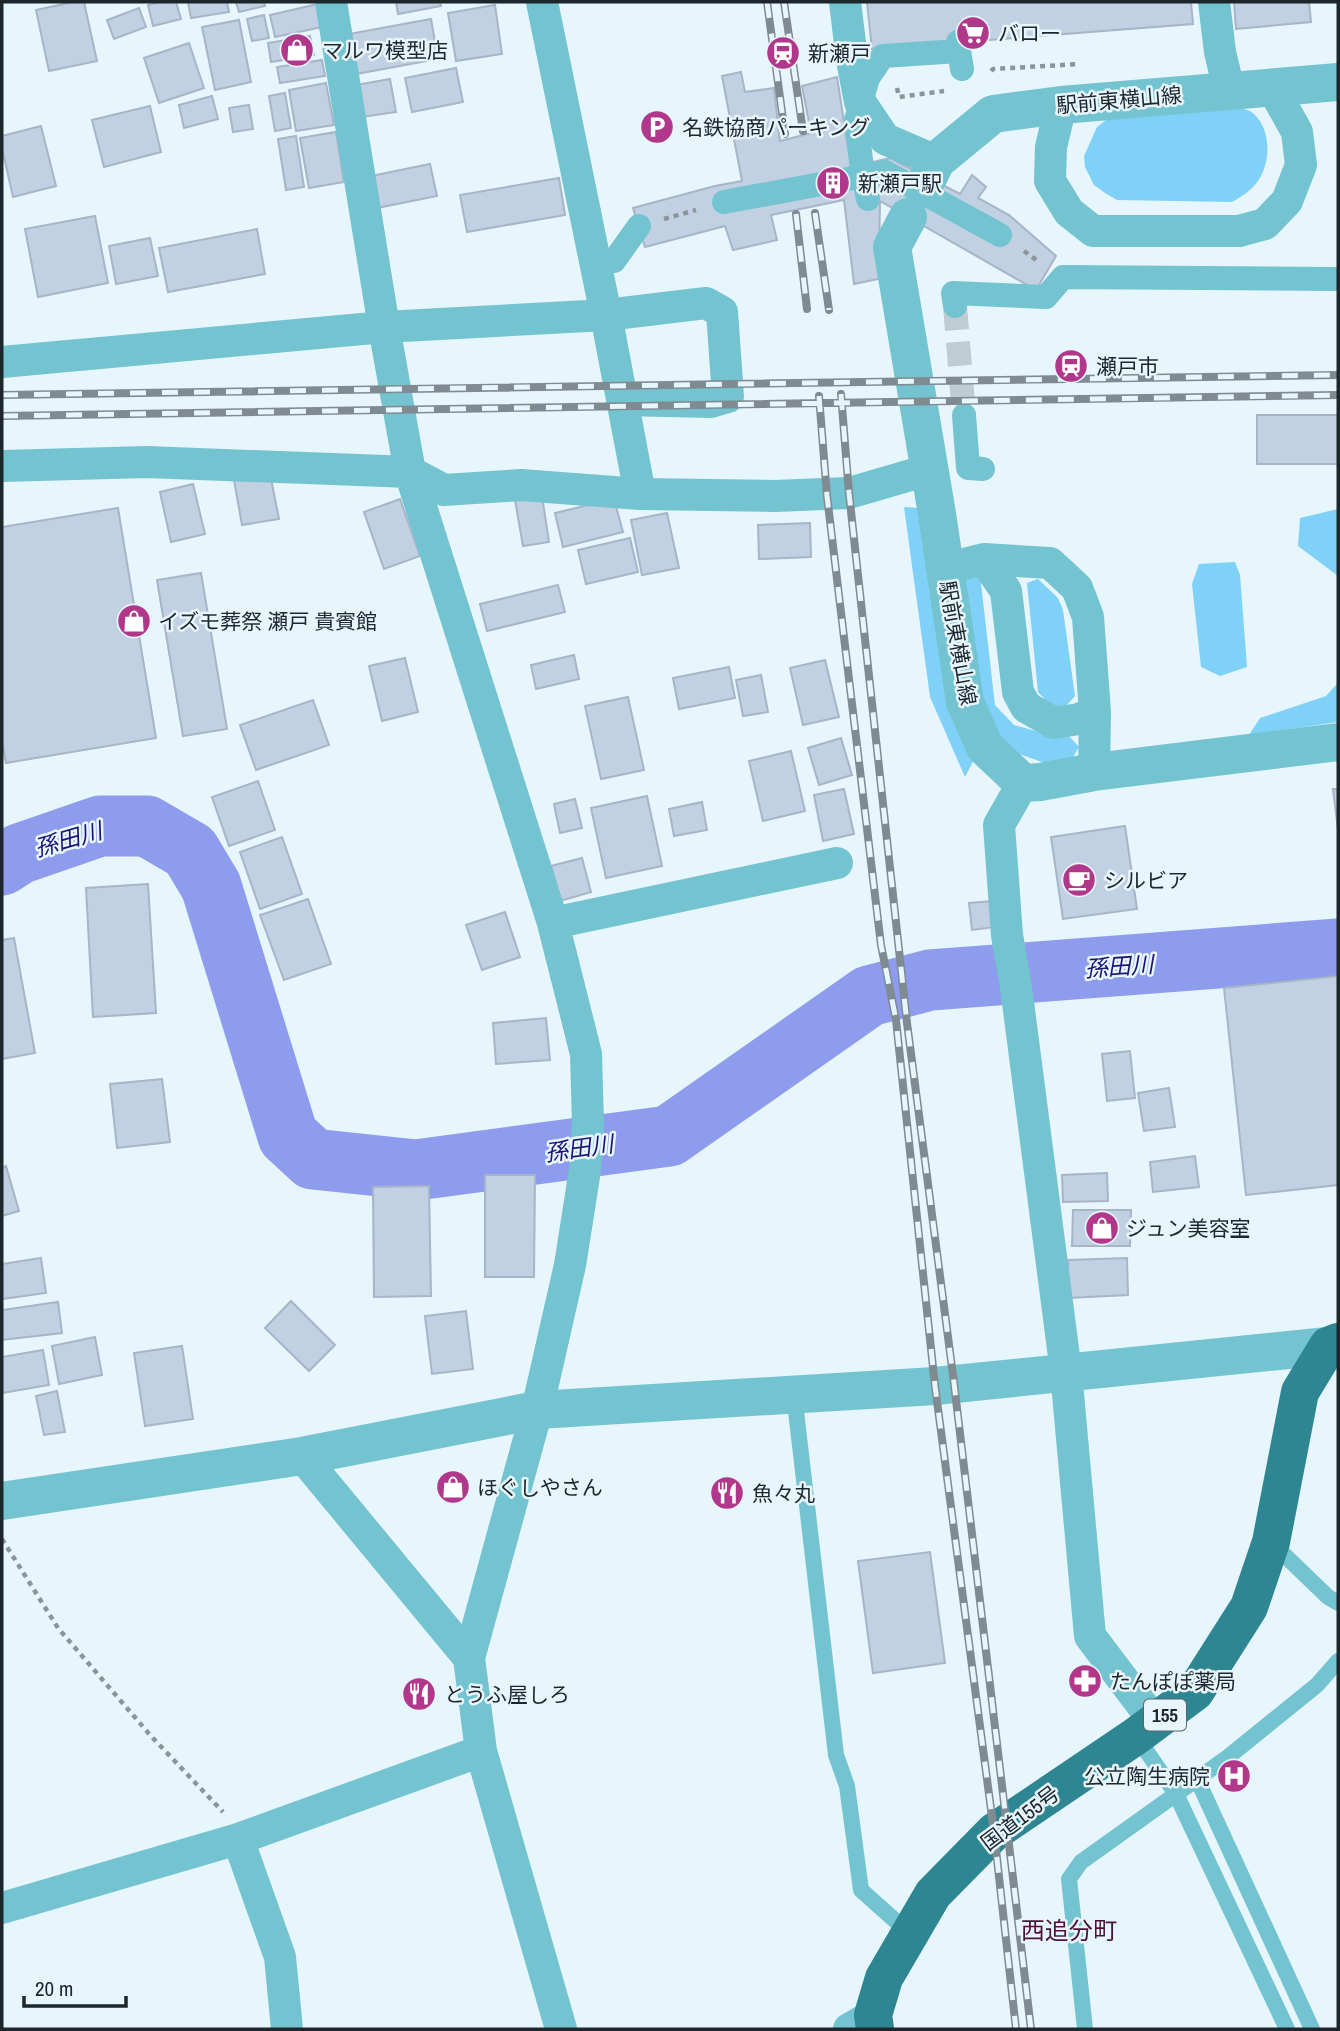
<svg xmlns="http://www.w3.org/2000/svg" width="1340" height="2031" viewBox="0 0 1340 2031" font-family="'Archivo Narrow','Noto Sans JP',sans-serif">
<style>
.green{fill:#80d1f8}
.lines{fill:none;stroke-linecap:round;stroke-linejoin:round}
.river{stroke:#8e9cee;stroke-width:61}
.building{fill:#c1d0e2;stroke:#a6b5c7;stroke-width:2}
.pedestrian-tunnel{stroke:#bfccd3;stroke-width:24;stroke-dasharray:24 12;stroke-linecap:butt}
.path{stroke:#89959b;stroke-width:4.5;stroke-dasharray:5 5;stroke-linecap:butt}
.service{stroke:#73c4d0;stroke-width:16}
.pedestrian{stroke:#73c4d0;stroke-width:24}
.minor{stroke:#73c4d0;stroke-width:32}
.tertiary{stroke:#73c4d0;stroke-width:38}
.trunk{stroke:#2e8692;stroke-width:38}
.rail-casing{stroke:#808b91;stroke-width:8}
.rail{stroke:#e7f5fd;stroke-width:5;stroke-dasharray:16;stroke-linecap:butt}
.pedestrian-bridge{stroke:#73c4d0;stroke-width:24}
.labels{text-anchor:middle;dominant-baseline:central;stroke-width:5;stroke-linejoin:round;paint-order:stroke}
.shield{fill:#e7f5fd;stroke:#5a6469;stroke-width:2}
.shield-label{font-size:19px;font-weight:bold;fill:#1d262a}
.poi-label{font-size:21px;fill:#1d262a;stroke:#e7f5fd;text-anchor:start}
.street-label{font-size:21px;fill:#1d262a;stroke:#e7f5fd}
.water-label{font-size:23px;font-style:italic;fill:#1c1372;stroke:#e7f5fd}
.quarter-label{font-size:24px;fill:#4d123a;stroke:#e7f5fd}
</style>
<rect width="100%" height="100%" fill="#e7f5fd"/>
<path class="green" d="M1239,108C1244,109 1250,110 1254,114C1270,129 1271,157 1261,176C1255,188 1243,196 1232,202L1117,200L1105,193L1094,185L1085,167L1084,156L1097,127L1110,117Z
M904,507L920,508L977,754L965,777L930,697Z
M1338,509V576L1298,546L1300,518Z
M1235,562L1240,575L1247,667L1220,676L1201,667L1192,584L1199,564Z
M974,571L980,575L995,705L1014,725L1043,733L1069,736L1079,747L1072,759L1050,765L1003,748L980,712L964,582Z
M1038,579L1058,598L1063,610L1075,696L1065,707L1053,708L1038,692L1027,583Z
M1338,683V722L1249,735L1260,718L1326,696Z"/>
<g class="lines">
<path class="river" d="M2,865L19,854L100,826H147L190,851L211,886L288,1136L313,1159L416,1170L669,1136L869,996L930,980L1338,949"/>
</g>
<path class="building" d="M73,2H84L97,61L49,71L36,10Z
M160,2H176L181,19L153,26L148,5Z
M188,2H227L229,12L191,18Z
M236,2H264L265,6L239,12Z
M396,2H440L441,6L398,14Z
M867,2H1191L1193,24L872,49Z
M1234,2H1309L1311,22L1236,29Z
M322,3L327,26L275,37L270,15Z
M495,5L502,54L456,61L448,13Z
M139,8L146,27L114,39L107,20Z
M264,15L269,38L252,41L247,19Z
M431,19L438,59L356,74L349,34Z
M239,20L251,82L215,90L202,27Z
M310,36L314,55L271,62L268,43Z
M189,43L204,88L159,103L144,58Z
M322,60L325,76L280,83L277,67Z
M456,68L463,102L412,112L405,78Z
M741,72L745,92L774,88L780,141L811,133L802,86L837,77L851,167L890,158L960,194L972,175L986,187L978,198L1009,215L1056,256L1036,290L880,201L879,259L883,278L854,284L844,200L771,215L777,240L733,250L725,226L645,247L633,208L715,186L742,181L722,76Z
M390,79L396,112L361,117L356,85Z
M326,83L334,125L296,131L289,90Z
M285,93L291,128L275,131L269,96Z
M212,96L218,119L184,128L179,105Z
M249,105L253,129L233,132L229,108Z
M150,106L161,152L104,167L92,120Z
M41,126L56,186L13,197L2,148V136Z
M336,132L344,182L309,188L300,138Z
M296,136L304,187L286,190L278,139Z
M430,164L437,196L377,208L371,176Z
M559,178L565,215L467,232L460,195Z
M95,216L108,283L38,297L25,229Z
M257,229L265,274L168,292L159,248Z
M150,238L158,276L116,284L109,246Z
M1257,415H1338V464H1257Z
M270,474L279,519L242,525L234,480Z
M193,484L205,534L171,542L160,492Z
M542,496L549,542L523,546L515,500Z
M400,499L420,556L384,569L364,512Z
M614,499L623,532L563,547L555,513Z
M118,508L156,738L6,763L2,740V527Z
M667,513L679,568L642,575L631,520Z
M810,523L811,557L759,559L758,525Z
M630,538L638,572L586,584L578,550Z
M201,573L227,729L183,736L157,580Z
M558,585L565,612L487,631L480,604Z
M574,655L579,679L536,689L531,665Z
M405,658L418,712L382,721L369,666Z
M825,660L839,717L803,725L790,668Z
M729,667L735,698L679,709L673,678Z
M761,675L768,712L743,716L736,680Z
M628,697L644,770L601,779L585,706Z
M313,700L329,745L256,770L240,725Z
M841,738L852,775L819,785L808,748Z
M791,751L805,811L763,821L749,761Z
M258,781L275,830L229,846L212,797Z
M844,789L854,834L823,841L814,795Z
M1333,789H1338V830Z
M647,796L662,866L606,878L591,808Z
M575,799L582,828L560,833L554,804Z
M702,802L707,830L674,836L669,809Z
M1125,826L1137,909L1063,919L1051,837Z
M282,837L302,894L260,909L240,852Z
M582,858L591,892L560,901L551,866Z
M148,884L156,1013L93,1017L86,888Z
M308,899L331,964L284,980L260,915Z
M992,901L995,927L972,930L969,903Z
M505,912L520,957L482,970L466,925Z
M14,938L35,1053L2,1059V940Z
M1338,976V1185L1246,1195L1224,988Z
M546,1018L550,1060L496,1064L493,1023Z
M1130,1051L1135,1098L1107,1101L1102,1054Z
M162,1079L170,1142L117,1148L110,1084Z
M1169,1088L1175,1127L1144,1131L1138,1093Z
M1195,1156L1199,1187L1153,1192L1150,1162Z
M6,1166L19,1211L2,1216V1168Z
M1107,1173L1108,1201L1063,1202L1062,1175Z
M485,1175H535L534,1277H485Z
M429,1186L431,1296L374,1297L373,1187Z
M1073,1210H1131L1130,1246H1072Z
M41,1258L46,1293L2,1299V1264Z
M1127,1258L1128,1295L1069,1298L1068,1260Z
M291,1301L335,1345L309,1371L265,1328Z
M58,1302L62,1333L2,1340V1310Z
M466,1311L473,1369L432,1374L425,1316Z
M95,1337L102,1375L59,1384L52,1346Z
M182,1346L193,1419L145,1426L134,1353Z
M43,1350L49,1385L2,1393V1357Z
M57,1391L65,1432L44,1435L36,1396Z
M930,1552L945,1663L873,1673L858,1561Z"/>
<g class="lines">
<path class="pedestrian-tunnel" d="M955,306L964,415"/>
<path class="path" d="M991,71L993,69L1080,64
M897,88L899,97L944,91
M664,219L696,210
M1024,251L1039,262
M2,1539L58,1628L151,1736L223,1812"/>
<path class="service" d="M794,1394L836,1755L847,1786L861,1890L909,1933
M1273,1544L1328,1597L1338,1603
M1136,1736L1176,1794L1287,2029
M1197,1779L1312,2029
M1085,2029L1069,1879L1081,1862L1228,1757L1317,1685L1338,1661"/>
<path class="pedestrian" d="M959,51L962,69
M596,264L614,261L639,226
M955,306L953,293L1046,297L1063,277L1335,279
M964,415L968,468L983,469"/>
<path class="minor" d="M331,2L384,327L410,472L553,923L586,1054L588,1124L585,1170L570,1265L537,1410L469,1658L481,1751L561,2029
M542,2L606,315L640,494
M845,2L852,60L860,102L885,139L936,161
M1214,2L1220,52L1229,90
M1061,105L1051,147L1050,181L1069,212L1093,231H1239L1265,224L1287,201L1301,165L1297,132L1272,87
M2,362L384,327L606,315L706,303L722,312L728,397L711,402L622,400
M2,466L147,462L410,472L444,490L521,485L640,494L775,496L849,493L928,470
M984,559L1006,591L1018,692L1026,707L1054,723L1079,719L1095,712
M944,569L984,559L1050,563L1077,588L1088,617L1095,712L1094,772
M1023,783L999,825L1007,935L1016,987L1066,1372L1090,1636L1155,1722
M553,923L837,863
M302,1456L469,1658
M238,1839L280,1957L287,2029
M2,1908L238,1839L481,1751
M849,2029L873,2015"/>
<path class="tertiary" d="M928,178L936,161L993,114L1061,105L1338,82
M908,217L892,247L937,514L965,702L985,747L1023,783L1040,782L1094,772L1338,742
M2,1501L302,1456L537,1410L935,1386L1328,1346"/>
<path class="trunk" d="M875,2029L873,2015L884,1978L933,1894L994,1832L1136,1736L1195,1692L1249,1607L1271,1542L1300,1392L1328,1346L1338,1342"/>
<g class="rail-casing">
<path id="rail" d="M767,2L785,134
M784,2L803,131
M815,213L829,310
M796,214L807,309
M841,394L849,493L907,1023L954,1383L1031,2029
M2,395L1338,375
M819,396L827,496L881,945L896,1020L935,1386L994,1832L1016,2029
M2,416L1338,395"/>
</g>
<use href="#rail" class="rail"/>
<path class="pedestrian-bridge" d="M868,199L863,176L856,120L868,78L883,56L959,51L958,42
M724,202L885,172L1000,235"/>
</g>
<defs>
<g id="supermarket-disc" transform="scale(1.75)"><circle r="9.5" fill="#b1378b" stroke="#e7f5fd"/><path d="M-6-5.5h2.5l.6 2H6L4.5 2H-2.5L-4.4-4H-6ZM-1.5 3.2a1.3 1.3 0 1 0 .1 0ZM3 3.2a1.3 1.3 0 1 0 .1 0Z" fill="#fff"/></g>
<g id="shop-disc" transform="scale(1.75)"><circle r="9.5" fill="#b1378b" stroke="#e7f5fd"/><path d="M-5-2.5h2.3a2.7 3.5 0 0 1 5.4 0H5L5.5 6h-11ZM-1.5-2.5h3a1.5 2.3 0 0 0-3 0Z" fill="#fff"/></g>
<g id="station-disc" transform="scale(1.75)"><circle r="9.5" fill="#b1378b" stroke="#e7f5fd"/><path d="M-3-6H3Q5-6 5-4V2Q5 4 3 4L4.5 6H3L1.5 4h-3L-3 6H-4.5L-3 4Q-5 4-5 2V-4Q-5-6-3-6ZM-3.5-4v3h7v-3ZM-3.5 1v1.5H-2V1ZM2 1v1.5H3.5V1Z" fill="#fff"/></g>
<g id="parking-disc" transform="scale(1.75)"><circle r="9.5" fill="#b1378b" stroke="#e7f5fd"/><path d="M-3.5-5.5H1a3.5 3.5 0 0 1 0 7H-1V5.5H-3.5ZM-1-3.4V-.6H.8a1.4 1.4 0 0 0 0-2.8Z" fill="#fff"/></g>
<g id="building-disc" transform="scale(1.75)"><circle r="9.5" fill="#b1378b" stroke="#e7f5fd"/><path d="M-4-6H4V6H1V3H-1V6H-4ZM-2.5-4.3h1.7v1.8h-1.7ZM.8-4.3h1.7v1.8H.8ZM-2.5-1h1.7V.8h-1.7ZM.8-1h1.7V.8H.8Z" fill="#fff"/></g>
<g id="cafe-disc" transform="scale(1.75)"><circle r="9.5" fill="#b1378b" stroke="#e7f5fd"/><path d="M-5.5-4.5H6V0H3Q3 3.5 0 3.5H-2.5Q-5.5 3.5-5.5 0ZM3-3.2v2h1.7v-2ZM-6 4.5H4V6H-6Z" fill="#fff"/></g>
<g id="restaurant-disc" transform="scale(1.75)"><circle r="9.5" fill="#b1378b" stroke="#e7f5fd"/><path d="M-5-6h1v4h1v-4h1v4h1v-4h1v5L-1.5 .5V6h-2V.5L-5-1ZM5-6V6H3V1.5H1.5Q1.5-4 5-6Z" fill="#fff"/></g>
<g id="pharmacy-disc" transform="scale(1.75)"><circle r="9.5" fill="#b1378b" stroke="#e7f5fd"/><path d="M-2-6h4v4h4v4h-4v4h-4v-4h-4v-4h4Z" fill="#fff"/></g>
<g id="hospital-disc" transform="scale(1.75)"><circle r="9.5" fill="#b1378b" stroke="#e7f5fd"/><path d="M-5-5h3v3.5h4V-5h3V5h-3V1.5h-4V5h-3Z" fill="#fff"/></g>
</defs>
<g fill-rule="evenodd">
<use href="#supermarket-disc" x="973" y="33"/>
<use href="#shop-disc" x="297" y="50"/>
<use href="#station-disc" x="783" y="53"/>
<use href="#parking-disc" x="657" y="127"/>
<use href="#building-disc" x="833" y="183"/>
<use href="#station-disc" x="1071" y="366"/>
<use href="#shop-disc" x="134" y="621"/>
<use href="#cafe-disc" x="1079" y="880"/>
<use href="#shop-disc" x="1102" y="1228"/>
<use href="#shop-disc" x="453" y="1487"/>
<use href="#restaurant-disc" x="727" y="1493"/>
<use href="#pharmacy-disc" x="1085" y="1681"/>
<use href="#restaurant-disc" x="419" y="1694"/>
<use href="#hospital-disc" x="1234" y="1776"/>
</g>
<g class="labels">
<rect class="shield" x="1144" y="1699.5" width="42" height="31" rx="5"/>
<g class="shield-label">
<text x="1165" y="1715">155</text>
</g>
<g class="poi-label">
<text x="998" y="33">バロー</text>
<text x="322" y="50">マルワ模型店</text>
<text x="808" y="53">新瀬戸</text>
<text x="682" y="127">名鉄協商パーキング</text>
<text x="858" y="183">新瀬戸駅</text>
<text x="1096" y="366">瀬戸市</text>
<text x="158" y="621">イズモ葬祭 瀬戸 貴賓館</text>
<text x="1104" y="880">シルビア</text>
<text x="1126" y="1228">ジュン美容室</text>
<text x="477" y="1487">ほぐしやさん</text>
<text x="752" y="1493">魚々丸</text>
<text x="1110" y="1681">たんぽぽ薬局</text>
<text x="444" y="1694">とうふ屋しろ</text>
<text x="1210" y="1776" text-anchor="end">公立陶生病院</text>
</g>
<g class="street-label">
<text transform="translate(1119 100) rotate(-5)">駅前東横山線</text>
<text transform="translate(958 643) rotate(80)">駅前東横山線</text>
<text transform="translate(1020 1818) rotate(-37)">国道155号</text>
</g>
<g class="water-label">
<text transform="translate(68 839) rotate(-16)">孫田川</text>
<text transform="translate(1119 966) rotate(-4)">孫田川</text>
<text transform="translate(579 1148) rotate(-8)">孫田川</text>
</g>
<g class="quarter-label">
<text x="1069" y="1930">西追分町</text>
</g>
</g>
<rect width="1340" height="2031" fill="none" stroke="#1d262a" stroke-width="7"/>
<path d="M24 1996v10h102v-10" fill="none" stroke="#1d262a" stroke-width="3.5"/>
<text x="35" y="1996" font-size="21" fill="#1d262a" stroke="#e7f5fd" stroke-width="5" paint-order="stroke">20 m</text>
</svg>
